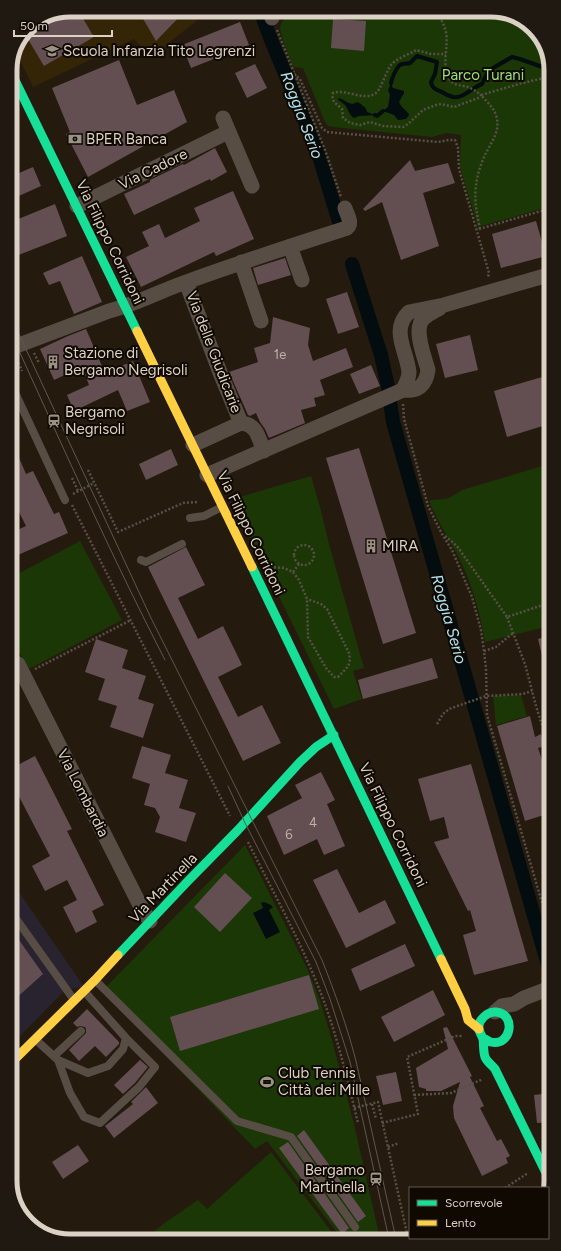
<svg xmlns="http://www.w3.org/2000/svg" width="561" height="1251" viewBox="0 0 561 1251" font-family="Figtree,sans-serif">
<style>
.commercial{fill:#29232f}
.built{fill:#352507}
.green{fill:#1b3706}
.water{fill:#030c0f}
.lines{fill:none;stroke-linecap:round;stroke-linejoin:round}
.stream{stroke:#030c0f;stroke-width:4}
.canal{stroke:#030c0f;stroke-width:14}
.building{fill:#634f52}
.path{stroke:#585048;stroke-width:2.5;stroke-dasharray:2 2;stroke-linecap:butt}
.lane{stroke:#584d45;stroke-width:8}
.street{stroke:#584d45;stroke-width:15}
.fast{stroke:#16e098;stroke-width:9}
.slow{stroke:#ffcf43;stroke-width:9}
.tram{stroke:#5f564e;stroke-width:1}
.labels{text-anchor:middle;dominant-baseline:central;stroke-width:4;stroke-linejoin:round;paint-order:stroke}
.number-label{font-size:13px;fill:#bdb0a8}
.poi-label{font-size:15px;fill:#dbd1c4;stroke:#0f0902;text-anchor:start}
.park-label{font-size:15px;fill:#9be17c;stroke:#0f0902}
.street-label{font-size:15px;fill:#dbd1c4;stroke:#0f0902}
.water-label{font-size:16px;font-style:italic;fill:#aee4f5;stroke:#0f0902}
.rim{fill:none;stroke:#dbd1c4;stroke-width:5}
</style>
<rect width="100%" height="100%" fill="#241b0e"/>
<path class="commercial" d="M12,882L84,987L66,989L13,1043Z"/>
<path class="built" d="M70,10H210L151,57L134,39L33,87L16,52L28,27Z"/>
<path class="green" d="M284,10H495L528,22L548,50V207L478,227L460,167L461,135L447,133L432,137L333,127L328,126L325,122L303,68L293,67L284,43L280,29L281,24L284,19Z
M549,464V626L485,642C480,611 471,581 457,554C447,536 437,520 429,501C434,499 438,500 443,499C451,498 456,494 462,490Z
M311,476L321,511L329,544L364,668L353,671L362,699L334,709L248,533L251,532L240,497Z
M80,541L122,620L29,669L12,640V577Z
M521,695L527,716L496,725L493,696Z
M245,845L306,966L320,1000L332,1040L354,1124L379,1234L357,1239H342L267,1141L255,1149L103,990Z
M271,1152L337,1239L144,1240L163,1224L198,1200L207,1209Z"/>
<path class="water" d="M391,83L393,88L404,91V93L399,102C401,108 407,110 409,115L406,119L398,120L394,115L383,111L388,107L390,95L388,90Z
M339,98C346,100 350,107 357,102C361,104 367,108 367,112L375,115L359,116L354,118C345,111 351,107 338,100Z
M264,902L271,905L273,907L269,910L280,932L266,939L253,913L263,908L261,903Z"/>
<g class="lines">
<path class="stream" d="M391,83C392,78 396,68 400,65C403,63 407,64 410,63L417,56L437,62L435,74L431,82C432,88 436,90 442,92C445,94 449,96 453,97C463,99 473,87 482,84L487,73L493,68L512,57L520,59L548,69
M375,115L377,116L383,111"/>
<path class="canal" d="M260,10L271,40L318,153L339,222
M352,264L381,355L388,387L393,422L550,972"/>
</g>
<path class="building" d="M70,10H78L94,37L44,66L25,34L28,27Z
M138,10H186L156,41Z
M333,19L366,21L364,51L331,48Z
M240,22L249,45L191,68L182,45Z
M119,60L137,105L174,90L187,122L88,177L66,134L70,132L52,88Z
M255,64L267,88L247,98L235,73Z
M215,148L227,172L211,181L210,179L134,215L124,194L150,182V180L183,164L184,165Z
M410,160L415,171L448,163L455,183L423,193L439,246L401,260L382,202L365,211L363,209Z
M33,167L41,186L10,200V177Z
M233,191L254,239L216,256L214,252L141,287L126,257L149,246L142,232L159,224L165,238L200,221L194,208Z
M55,204L67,236L11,258V222Z
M536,221L546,256L501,268L492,234Z
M82,256L102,302L74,314L60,281L49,285L43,273Z
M285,258L291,275L258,285L253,268Z
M347,292L359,327L338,334L326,299Z
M273,317L310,328L308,345L313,361L346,348L353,367L320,380L325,395L314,398L316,406L301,410L305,423L269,438L265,429L260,422L256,413L250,416L248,415L229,372L258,362L254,348L270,343Z
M86,329L105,373L133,361L150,402L127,411L118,390L74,411L67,395L89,385L82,367L54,380L40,349L68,336Z
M470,335L478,370L445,378L436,344Z
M371,365L380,386L359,394L350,374Z
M549,375V424L507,437L494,391Z
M11,439L26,474L33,471L54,514L59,512L68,533L11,558V533L26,526L11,496Z
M359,448L416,633L383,644L326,458Z
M171,449L178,465L146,480L139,464Z
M186,547L205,585L178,598L198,639L223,626L242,665L218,677L238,717L262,705L281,743L243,761L148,567Z
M549,636L550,667L545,668L538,639Z
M96,639L128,650L122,668L146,676L138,699L154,704L143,738L110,727L117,706L98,700L105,679L85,672Z
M432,658L438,678L363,699L358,680Z
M530,716L535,737L541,734L545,746L538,748L550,784V813L525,821L497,726Z
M142,746L171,755L165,773L188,780L179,808L196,813L186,842L155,832L160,817L155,808L144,805L150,784L132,778Z
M35,756L72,829L67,831L104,905L92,911L97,922L76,933L63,907L77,900L67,880L45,891L32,866L50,856L12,783V768Z
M471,764L528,961L474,975L463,935L476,931L470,910L468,911L434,842L449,838L444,817L430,821L418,779Z
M321,772L335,800L327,804L345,846L324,855L317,839L284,855L267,816L302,798L295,785Z
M337,869L359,913L385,900L396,923L346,948L313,880Z
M225,873L252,898L220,932L194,907Z
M12,930L43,974L13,1001Z
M405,944L415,966L360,991L351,969Z
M309,975L319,1009L180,1051L170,1017Z
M433,990L445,1015L394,1042L381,1017Z
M87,1009L119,1042V1044L106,1057L95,1046L79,1061L69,1050L86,1033V1029L85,1027L80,1026L77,1027L73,1023Z
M447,1027L472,1076L470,1077L484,1106L480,1108L497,1141L501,1139L510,1156L506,1158L508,1163L482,1176L454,1118L453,1106L460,1082L441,1091H426V1089L419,1087L416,1068L448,1049L443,1028Z
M140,1060L148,1067L135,1083L123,1094L114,1085Z
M396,1072L402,1101L383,1105L376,1076Z
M146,1087L158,1103L114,1138L105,1126L133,1104L131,1102Z
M551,1093V1122L537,1123L534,1095Z
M304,1130L366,1216L358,1222L297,1136Z
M288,1142L349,1228L342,1234L279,1148Z
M78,1145L89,1161L63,1179L52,1162Z"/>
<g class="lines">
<path class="path" d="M435,10C440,17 444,24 446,32C449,46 440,70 451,81C455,86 462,85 468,87C473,89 477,92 481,95L478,98L454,107L441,104L436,105L423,110L408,124L403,127L383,126L370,122L360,125L350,123L343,118L342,109C336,103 331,102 333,93C346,88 363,102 376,93C381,89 386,72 391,65C397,58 408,55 416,50L431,54H446
M277,30L325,150L341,197
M294,74L300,79L322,128L327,132L438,142L449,140H455L458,148L459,169L489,273L488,278
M479,229L548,209
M480,229C477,214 474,201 476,186C477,175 481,163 486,153C492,141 501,130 496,115C493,107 487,102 481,95L519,84L548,77
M34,353L39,363
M17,359L22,371
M403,404L404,419L428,506L442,534L452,550L472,597L481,630L484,651L486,669L487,715L550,930
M88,470L118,532L183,503L197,502
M546,473L549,497
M72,478L78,491
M73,494L94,483
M72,505L230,816
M445,536L457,546L507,617L549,603
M294 555a10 10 0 1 1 20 0a10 10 0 1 1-20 0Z
M270,567L284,568L293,572L299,580L307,599L308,637L326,668L334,677H338C346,668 352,666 349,653L327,609L321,604L307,599
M293,572L299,564
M507,617L525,664L536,706L550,750
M484,651L496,647L513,633
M35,669L131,620
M437,724L443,714L449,709L486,696L523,694L532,691
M248,842C274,894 303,945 323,999C338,1039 348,1082 358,1123
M414,1095L451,1093L483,1079
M372,1104L376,1119
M354,1108L378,1102L408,1238
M382,1123L418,1114L407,1057L455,1036H462
M388,1147L399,1143
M505,1188L528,1173
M400,1234L402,1239
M383,1237V1239"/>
<path class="lane" d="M11,384L65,500
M190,518L204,516L222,507
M141,560L146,562L182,544
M12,913L74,1000
M96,981L237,1121L291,1137L355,1227
M36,1040L58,1060L88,1073L108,1066L123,1049L126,1038L84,991
M54,1056L81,1031
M58,1060L70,1093L84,1117L100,1123L139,1087L155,1067L126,1038"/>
<path class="street" d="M271,10L272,18
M223,118L252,186
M77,206L228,132
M290,246L302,280
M241,262L261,321
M186,282L221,375L241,423
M11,348L109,311C137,304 162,290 189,281C241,262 294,245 347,228C353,223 347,215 345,208
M403,390C405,385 409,379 409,372C407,351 390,330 409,312L444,305L548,275
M403,390C418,392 426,385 428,370C425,358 412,328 424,318C428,314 435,311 440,308
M193,445L241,423C258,425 258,438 264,451
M207,475L403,390
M18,664L142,909L150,921
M495,1012L502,1006L514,1004L524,998L550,988"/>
<path class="fast" d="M10,70L137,331
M252,567L441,959
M118,955L188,881L238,830L300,762L316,747L334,735
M483,1038C486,1039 489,1042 491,1042C511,1047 517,1014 496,1012C487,1011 477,1021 479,1030C480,1033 482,1036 483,1039C484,1045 483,1051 485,1057C487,1062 492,1065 495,1069L551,1183"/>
<path class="slow" d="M137,331L252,567
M441,959L465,1009L468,1020L479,1029
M13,1061L95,980L118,955"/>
<path class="tram" d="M11,317L151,618L322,960C335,993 347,1026 356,1061L396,1239
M11,333C61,443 110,553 165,660
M228,786L245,823L316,962L330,999L350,1062L389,1239"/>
</g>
<defs>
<g id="school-bare" transform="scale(1.08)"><path d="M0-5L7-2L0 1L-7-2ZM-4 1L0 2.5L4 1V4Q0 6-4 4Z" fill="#9b9184" stroke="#0f0902" stroke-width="2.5" paint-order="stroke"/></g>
<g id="bank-bare" transform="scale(1.08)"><path d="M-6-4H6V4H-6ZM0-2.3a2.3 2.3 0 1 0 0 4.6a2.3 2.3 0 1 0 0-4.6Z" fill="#9b9184" stroke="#0f0902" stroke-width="2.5" paint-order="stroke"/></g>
<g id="building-bare" transform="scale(1.08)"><path d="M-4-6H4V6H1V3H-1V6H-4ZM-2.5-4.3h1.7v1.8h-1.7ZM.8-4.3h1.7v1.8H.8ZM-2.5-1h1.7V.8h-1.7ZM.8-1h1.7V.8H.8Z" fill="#9b9184" stroke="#0f0902" stroke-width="2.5" paint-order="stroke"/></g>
<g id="station-bare" transform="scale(1.08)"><path d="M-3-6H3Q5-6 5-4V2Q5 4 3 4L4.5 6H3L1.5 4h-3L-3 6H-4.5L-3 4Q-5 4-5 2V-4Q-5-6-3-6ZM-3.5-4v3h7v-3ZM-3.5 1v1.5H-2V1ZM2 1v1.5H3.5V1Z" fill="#9b9184" stroke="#0f0902" stroke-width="2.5" paint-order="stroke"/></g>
<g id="stadium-bare" transform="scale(1.08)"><path d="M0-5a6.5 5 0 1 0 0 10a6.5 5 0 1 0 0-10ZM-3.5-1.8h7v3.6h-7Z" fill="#9b9184" stroke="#0f0902" stroke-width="2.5" paint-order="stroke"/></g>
</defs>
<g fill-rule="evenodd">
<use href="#school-bare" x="52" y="51"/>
<use href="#bank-bare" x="75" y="139"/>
<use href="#building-bare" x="53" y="362"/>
<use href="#station-bare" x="54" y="421"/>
<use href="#building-bare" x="371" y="546"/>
<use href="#stadium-bare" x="267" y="1082"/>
<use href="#station-bare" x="376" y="1179"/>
</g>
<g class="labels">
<g class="number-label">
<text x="280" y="354">1e</text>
<text x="313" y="822">4</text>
<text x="289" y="834">6</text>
</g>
<g class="poi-label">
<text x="63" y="51">Scuola Infanzia Tito Legrenzi</text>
<text x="86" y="139">BPER Banca</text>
<text x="64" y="353">Stazione di<tspan x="64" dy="17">Bergamo Negrisoli</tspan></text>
<text x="65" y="412">Bergamo<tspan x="65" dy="17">Negrisoli</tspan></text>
<text x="382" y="546">MIRA</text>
<text x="278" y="1073">Club Tennis<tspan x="278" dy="17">Città dei Mille</tspan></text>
<text x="365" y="1170" text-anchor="end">Bergamo<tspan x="365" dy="17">Martinella</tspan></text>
</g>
<g class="park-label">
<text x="483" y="75">Parco Turani</text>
</g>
<g class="street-label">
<text transform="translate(153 169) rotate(-26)">Via Cadore</text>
<text transform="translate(110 242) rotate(64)">Via Filippo Corridoni</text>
<text transform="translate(214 352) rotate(69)">Via delle Giudicarie</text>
<text transform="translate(251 533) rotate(64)">Via Filippo Corridoni</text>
<text transform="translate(83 793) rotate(63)">Via Lombardia</text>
<text transform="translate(393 825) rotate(64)">Via Filippo Corridoni</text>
<text transform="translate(163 888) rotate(-46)">Via Martinella</text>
</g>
<g class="water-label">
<text transform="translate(302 115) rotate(69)">Roggia Serio</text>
<text transform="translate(449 619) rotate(74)">Roggia Serio</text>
</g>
</g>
<path d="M0 0H561V1251H0ZM70 17H491A53 53 0 0 1 544 70V1181A53 53 0 0 1 491 1234H70A53 53 0 0 1 17 1181V70A53 53 0 0 1 70 17Z" fill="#1f1912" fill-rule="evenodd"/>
<path class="rim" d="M70 17H491A53 53 0 0 1 544 70V1181A53 53 0 0 1 491 1234H70A53 53 0 0 1 17 1181V70A53 53 0 0 1 70 17Z"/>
<rect x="409" y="1187" width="140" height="52" fill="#0f0902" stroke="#615950"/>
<rect x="417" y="1200" width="20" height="6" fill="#16e098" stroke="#615950"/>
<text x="445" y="1207" font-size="12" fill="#dbd1c4">Scorrevole</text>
<rect x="417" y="1220" width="20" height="6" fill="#ffcf43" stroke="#615950"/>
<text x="445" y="1227" font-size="12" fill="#dbd1c4">Lento</text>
<path d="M14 30v6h98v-6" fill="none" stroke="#dbd1c4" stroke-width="2"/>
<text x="20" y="30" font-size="12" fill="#dbd1c4" stroke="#0f0902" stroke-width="3" paint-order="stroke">50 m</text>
</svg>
